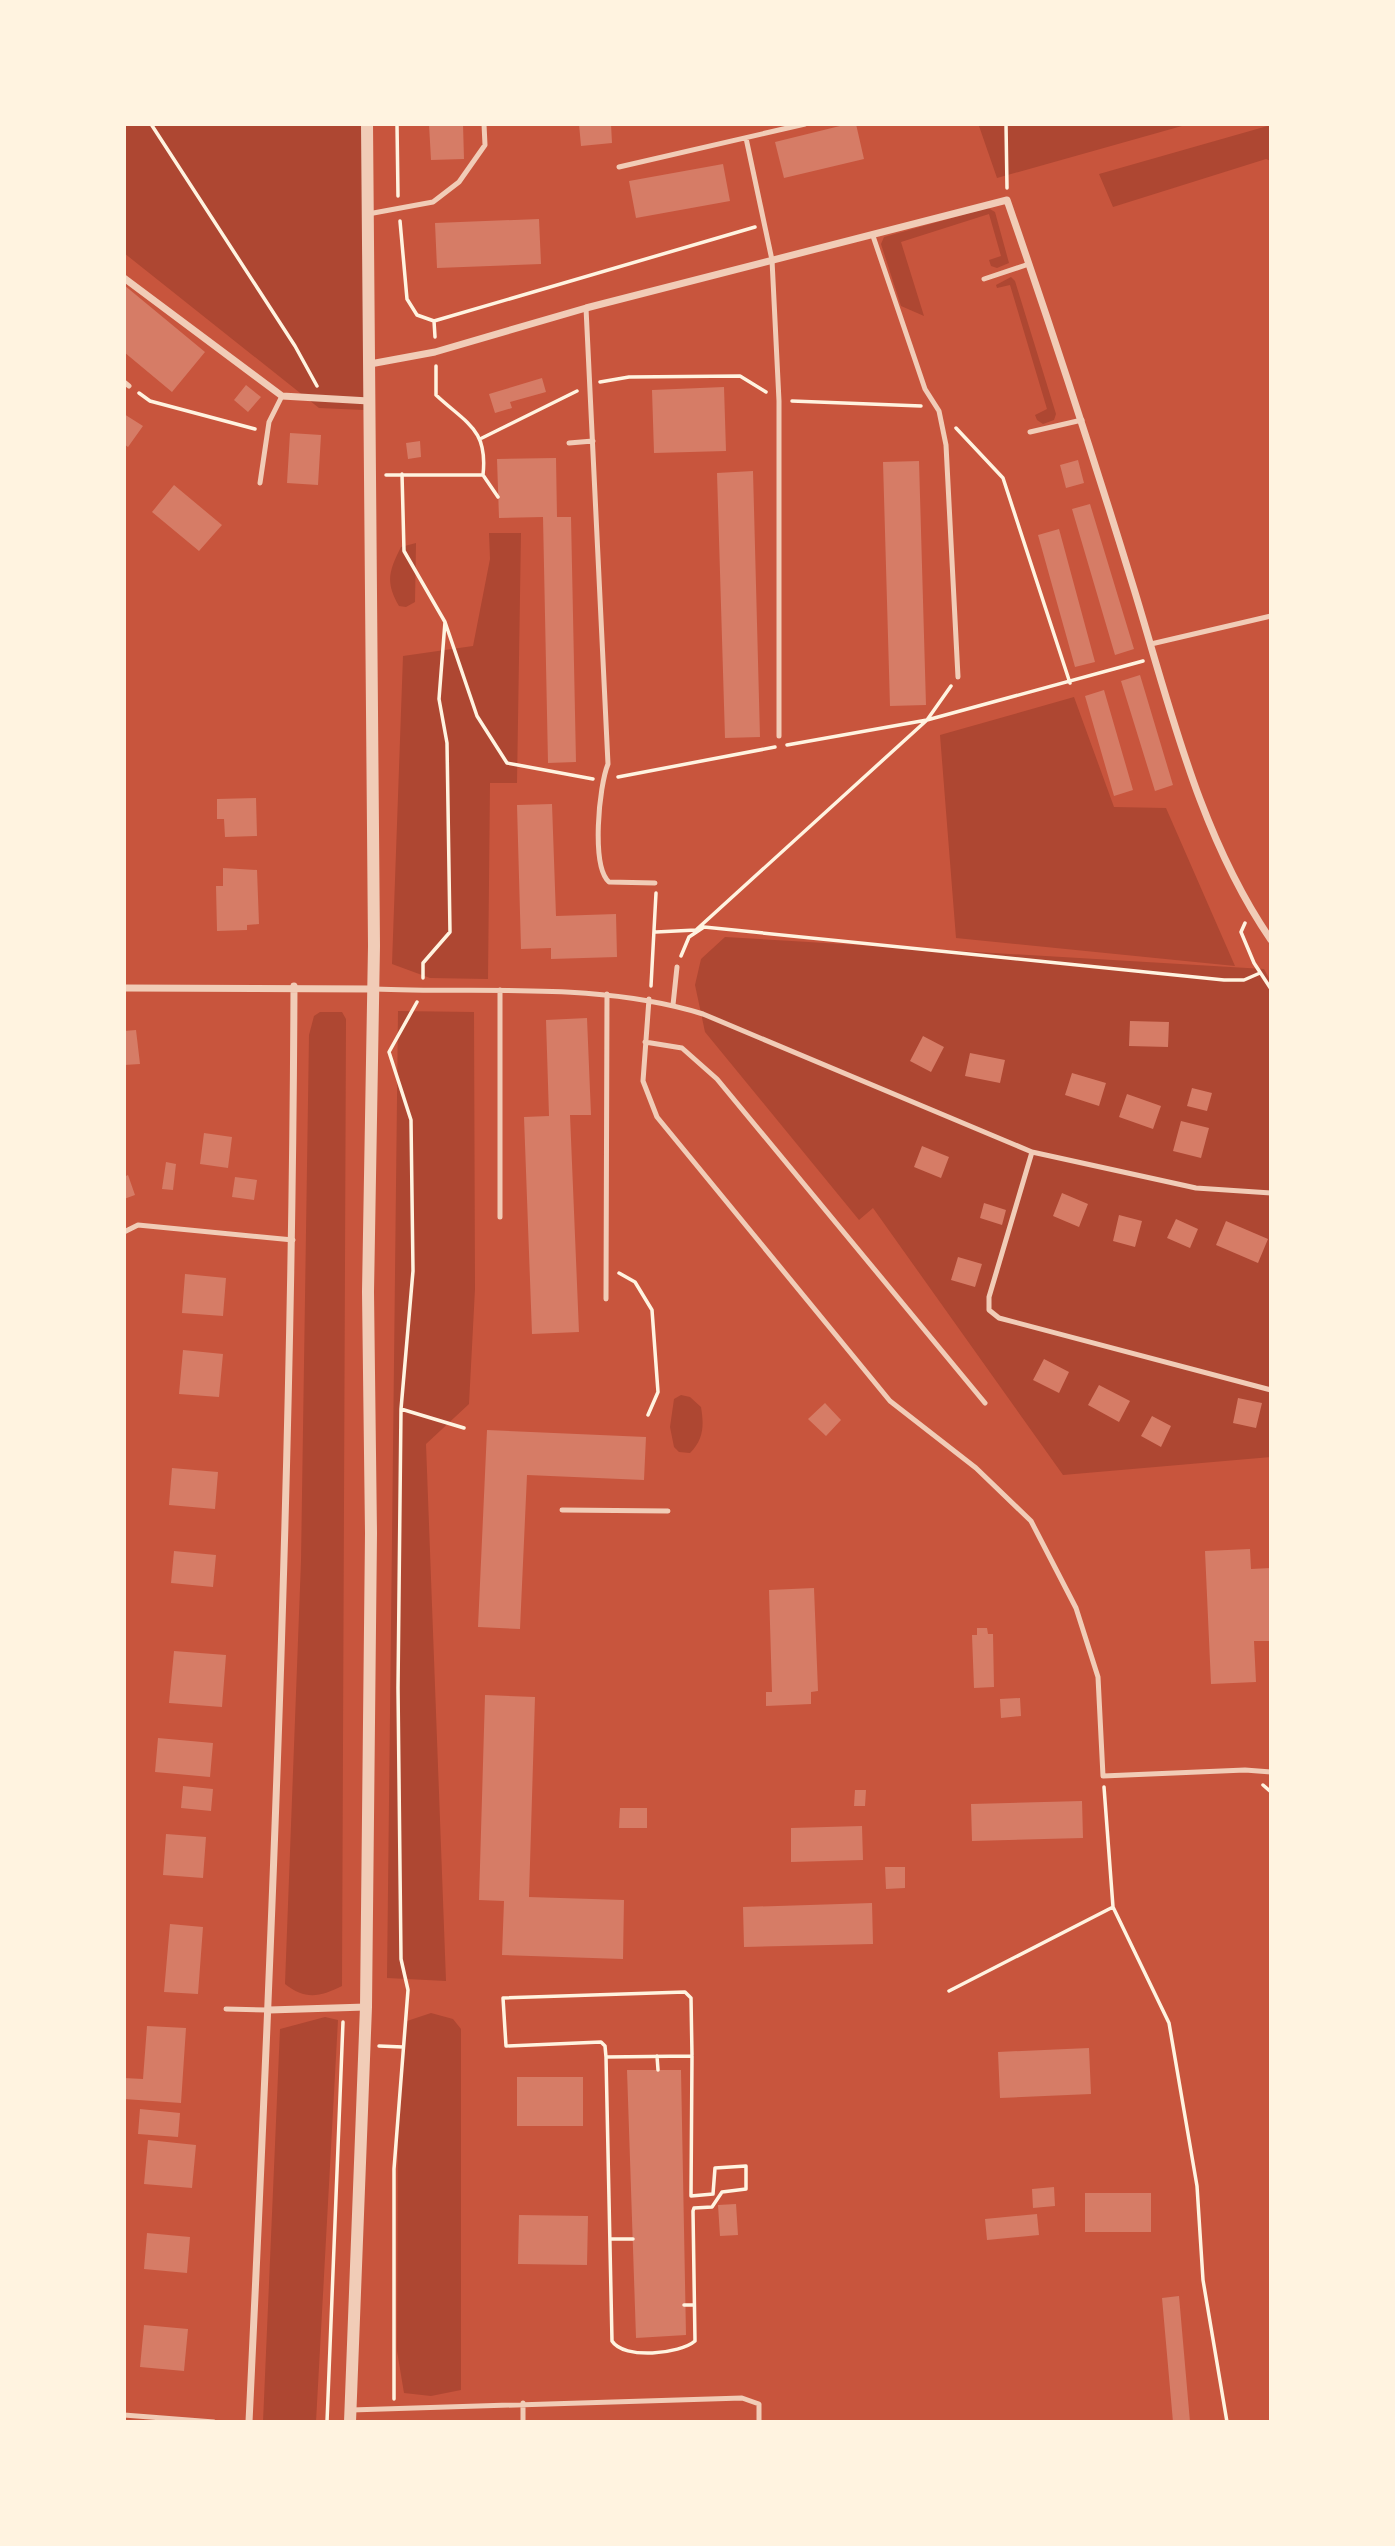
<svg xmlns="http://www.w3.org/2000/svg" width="1395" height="2546" viewBox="0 0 1395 2546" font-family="Overpass,sans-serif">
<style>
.green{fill:#ae4732}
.building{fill:#d67c66}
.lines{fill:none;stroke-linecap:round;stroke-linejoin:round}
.path{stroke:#fff3e0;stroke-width:3.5}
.service{stroke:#f1ccb7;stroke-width:5}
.minor{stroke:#f1ccb7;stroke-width:7}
.tertiary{stroke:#f1ccb7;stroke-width:12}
</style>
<rect width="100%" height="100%" fill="#c8553d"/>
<path class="green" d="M124,124H362L364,410L319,408L124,253Z
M986,124H1189L997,178L979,126Z
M1271,125V161L1266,159L1113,207L1099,174Z
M988,208L995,212L1009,263L997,268L991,266L989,260L1001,256L989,214L901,242L924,316L901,306L881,244L884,237Z
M1011,277L1015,281L1056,414L1054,420L1043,424L1037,420L1035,415L1047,409L1010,285L997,288L996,285Z
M489,533H521L517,783H490L488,979L430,978L392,964L403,656L473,646L490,559Z
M416,543L415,602L406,607L399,606C385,582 389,571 401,547Z
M1074,697L1114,807L1166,808L1235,966L956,938L940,735Z
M725,937L1264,969L1271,982V1457L1063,1475L873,1208L859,1220L705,1032L695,985L701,959Z
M398,1011L474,1012L475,1289L469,1404L426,1444L446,1981L387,1978Z
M320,1012H342L346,1019L342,1986C320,1997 305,2000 285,1984L301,1561L309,1035L314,1016Z
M681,1395L690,1397L701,1407C704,1425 704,1439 690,1453L679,1452L674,1447L670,1427L674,1399Z
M431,2013L453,2019L461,2029V2390L431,2396L404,2393L397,2351L398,2114L407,2021Z
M325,2017L338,2020L316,2422H263L280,2029Z"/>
<path class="building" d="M429,124H463L464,159L431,160Z
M579,124H611L612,143L581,146Z
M848,124H856L864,159L784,178L775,142Z
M723,164L730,201L636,218L629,181Z
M539,219L541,264L437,268L435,223Z
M124,285L205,352L172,392L124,352Z
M542,378L546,392L510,402L512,408L495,413L489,394Z
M246,385L261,397L248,412L234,400Z
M724,387L726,451L654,453L652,390Z
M124,414L143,426L128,447L124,444Z
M290,433L321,435L318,485L287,483Z
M420,441L421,457L408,459L406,443Z
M556,458L557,517H571L576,762L548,763L543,517L499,518L497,459Z
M1078,460L1084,483L1066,488L1060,465Z
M919,461L926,705L890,706L883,462Z
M753,471L760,737L725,738L717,473Z
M174,485L222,525L199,551L152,512Z
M1090,504L1134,649L1115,655L1072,509Z
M1059,529L1095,662L1075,667L1038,535Z
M1140,675L1173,785L1155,791L1121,681Z
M1104,690L1133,790L1114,796L1085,696Z
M256,798L257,836L225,837L224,819H217V799Z
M552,804L556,916L616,914L617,957L551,959V948L521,949L517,805Z
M223,868L257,870L259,924L247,925V930L217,931L216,886H223Z
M587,1018L591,1115H570L579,1332L532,1334L524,1117L549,1116L546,1020Z
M1130,1021L1169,1022L1168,1047L1129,1046Z
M136,1030L140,1064L124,1065V1031Z
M923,1036L944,1047L931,1072L910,1061Z
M970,1053L1005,1060L1000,1083L965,1076Z
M1072,1073L1106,1083L1099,1106L1065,1095Z
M1192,1088L1212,1093L1207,1111L1187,1106Z
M1127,1094L1161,1106L1153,1129L1119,1117Z
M1181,1121L1209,1128L1201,1158L1173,1151Z
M204,1133L232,1137L228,1168L200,1164Z
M922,1146L949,1157L941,1178L914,1167Z
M166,1162L176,1164L173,1190L162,1189Z
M128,1175L135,1195L124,1199V1177Z
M235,1177L257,1180L254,1200L232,1197Z
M1062,1193L1088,1204L1079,1227L1053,1216Z
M984,1203L1006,1210L1002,1225L980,1218Z
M1119,1215L1142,1221L1135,1247L1113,1241Z
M1176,1219L1198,1229L1190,1248L1167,1238Z
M1226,1221L1268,1239L1258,1263L1216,1245Z
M958,1257L982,1264L975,1287L951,1280Z
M185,1274L226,1278L223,1316L182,1313Z
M183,1350L223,1354L219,1397L179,1394Z
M1044,1359L1069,1372L1059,1393L1033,1380Z
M1099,1385L1130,1401L1119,1422L1088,1405Z
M1238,1398L1262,1403L1256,1428L1233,1423Z
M825,1403L841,1420L826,1436L808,1419Z
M1152,1416L1171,1426L1161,1447L1141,1436Z
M487,1430L646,1437L644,1480L527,1475L520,1629L478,1627Z
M172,1468L218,1472L215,1509L169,1505Z
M1250,1549L1251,1569L1271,1568V1641H1254L1256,1682L1211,1684L1205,1551Z
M174,1551L216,1555L213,1587L171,1583Z
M814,1588L818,1691L811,1692V1704L766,1706V1692H772L769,1590Z
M977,1628H987L988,1634H993L994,1687L974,1688L972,1635H977Z
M174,1651L226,1655L222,1707L169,1703Z
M485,1695L535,1697L529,1897L624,1900L623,1959L502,1955L504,1901L479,1900Z
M1020,1698L1021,1716L1001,1718L1000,1699Z
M158,1738L213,1743L210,1777L155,1772Z
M183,1786L213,1789L211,1811L181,1808Z
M855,1790H866L865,1806H854Z
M1082,1801L1083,1838L972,1841L971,1804Z
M620,1808H647V1828H619Z
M862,1826L863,1860L791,1862V1828Z
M166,1834L206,1837L203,1878L163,1875Z
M885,1867H905V1888L886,1889Z
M872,1903L873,1944L744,1947L743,1907Z
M170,1924L203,1927L198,1994L164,1992Z
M147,2026L186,2028L181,2103L124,2099V2078L143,2079Z
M1089,2048L1091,2094L1000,2098L998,2052Z
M627,2070H681L686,2335L636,2338Z
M517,2077H583V2126H517Z
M140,2109L180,2113L178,2137L138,2134Z
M148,2140L196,2145L192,2188L144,2184Z
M1054,2187L1055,2206L1033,2208L1032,2189Z
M1085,2193H1151V2232H1085Z
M736,2204L738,2235L720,2236L718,2205Z
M1037,2214L1039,2235L987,2240L985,2219Z
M519,2215L588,2216L587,2265L518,2264Z
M147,2233L190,2237L187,2273L144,2269Z
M1179,2296L1190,2422H1173L1162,2298Z
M144,2325L188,2329L184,2371L140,2367Z"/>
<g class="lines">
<path class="path" d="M151,124L295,346L317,386
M397,124L398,196
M1006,124L1007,188
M400,221L407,299L417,315L434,321L435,337
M434,321L755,227
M436,366V395C467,424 488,429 483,475
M600,382L629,377L740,376L766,392
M139,393L150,401L255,429
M792,401L921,406
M956,428L1003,478L1070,683
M482,438L577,391
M402,474L404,551L445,622L477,716L507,763L593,779
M386,475H483L498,497
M787,745L927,720L1143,661
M618,777L775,747
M1245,923L1241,932L1254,963L1271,989
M656,932L696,930L927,720L951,686
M681,956L689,937L704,927L1224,980H1244L1260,973
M423,978V963L450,932L447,743L439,699L445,622
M651,986L656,893
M619,1273L635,1282L652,1310L658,1392L648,1415
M401,1409L464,1428
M1263,1785L1271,1792
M1104,1787L1113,1907
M949,1991L1113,1907L1169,2023L1197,2186L1203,2280L1227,2422
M379,2046L403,2047
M657,2056L658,2070
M692,2056L691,2196L713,2194L715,2168L746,2166V2189L722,2192L712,2207L694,2208L693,2211L695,2341C680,2354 624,2360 612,2341L606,2057Z
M606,2057L605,2046L601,2042L506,2046L503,1998L685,1992L691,1998L692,2055
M610,2239H633
M684,2305H694
M394,2399V2169L408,1990L401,1959L398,1688L401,1409L413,1271L411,1120L389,1052L417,1002
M327,2422L343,2022"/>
<path class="service" d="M746,138L772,260L779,401V736
M619,167L805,124
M368,214L433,202L459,182L485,145L484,124
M873,236L925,389L939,411L946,445L958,677
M984,279L1029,264
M586,308L608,764C599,786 591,866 609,882L655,883
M124,382L129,386
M1030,432L1082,420
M569,443L593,441
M260,483L269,422L282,396
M1151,644L1271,616
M374,989C484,994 596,981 703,1014L1032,1152L1196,1188L1271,1193
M500,990V1217
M649,999L643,1081L657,1117L890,1401L976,1468L1031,1521L1076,1608L1098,1677L1103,1776L1245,1770L1271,1772
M673,1005L677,967
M645,1042L682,1048L717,1079L985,1403
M1032,1152L989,1297V1310L999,1318L1271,1390
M124,1232L138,1225L293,1240
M606,1299L607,994
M562,1510L668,1511
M226,2009L268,2010
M523,2403V2422
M351,2410L742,2398L759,2404V2422
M124,2415L214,2422"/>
<path class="minor" d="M124,278L282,396L369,401
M370,364L435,352L586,308L1007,200C1052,330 1094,459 1134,589C1170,707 1200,837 1271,940
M124,988L373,989
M269,2010L366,2007
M249,2422C272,1944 292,1465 294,986"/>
<path class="tertiary" d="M350,2422L366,2007L371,1533L368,1292L374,946L367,124"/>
</g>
<rect width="1395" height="2546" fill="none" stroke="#fff3e0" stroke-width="252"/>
</svg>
